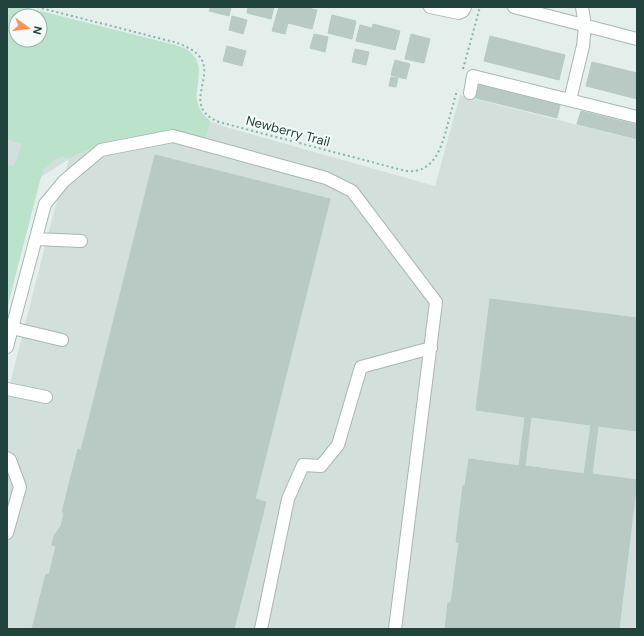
<svg xmlns="http://www.w3.org/2000/svg" width="644" height="636" viewBox="0 0 644 636" font-family="'DM Sans',sans-serif">
<style>
.built{fill:#d2dfdb;fill-rule:evenodd}
.green{fill:#bbe2cb;fill-rule:evenodd}
.building{fill:#b9cac5;stroke:#b6cac4;fill-rule:evenodd}
.lines{fill:none;stroke-linecap:round;stroke-linejoin:round}
.minor-casing{stroke:#a6b8b4;stroke-width:14}
.path{stroke:#81b6ac;stroke-width:2;stroke-dasharray:2 3;stroke-linecap:butt}
.minor{stroke:#fff;stroke-width:12}
.labels{text-anchor:middle;dominant-baseline:central;stroke-width:4;stroke-linejoin:round;paint-order:stroke}
.street-label{font-size:13px;fill:#21433e;stroke:#f5fbf9}
</style>
<rect width="100%" height="100%" fill="#e4efec"/>
<path class="built" d="M7,7H24L175,45L187,49L196,58L199,68L198,81L196,92L197,104L202,113L210,121L229,128L435,186L460,95L637,140V618L635,629H7V395L52,219L69,159L41,177L7,309ZM16,16H40V40H16Z"/>
<path class="green" d="M7,7H24L175,45C179,47 184,48 187,50C199,58 200,69 198,83C197,90 195,97 198,104C200,112 205,116 210,121L206,138L186,133H157L110,142L82,152L70,158L62,157L54,160L44,169L41,176L7,308V165L14,166L22,144L7,139ZM16,16H40V40H16Z"/>
<path class="building" d="M211,7H231L229,16L209,11Z
M248,7H274L271,19L247,13Z
M279,7H285L291,8V7H303L317,10L312,29L288,23L285,34L272,31Z
M332,15L356,21L352,39L328,33Z
M232,16L247,20L243,34L229,30Z
M373,24L400,31L395,50L356,41L360,25L372,28Z
M314,34L328,37L325,52L310,48Z
M411,34L430,39L424,63L405,59Z
M490,36L565,55L559,80L484,61Z
M227,46L246,51L242,66L223,61Z
M355,49L369,52L366,65L352,62Z
M395,60L410,64L406,79L391,75Z
M592,62L637,73V99L586,86Z
M391,77L398,78L396,87L389,86Z
M479,85L560,105L557,118L476,98Z
M581,111L637,125V139L577,124Z
M155,155L330,199L255,499L266,502L234,629H32L46,574L49,575L56,546L52,545L54,536L61,526L64,513L62,512L78,449L81,450L87,427Z
M490,299L637,318V431L598,426L592,474L637,480L619,629H445L448,603H451L459,543L456,542L463,486H465L469,459L519,466L525,417L476,410ZM531,417L591,425L584,474L525,466Z"/>
<g class="lines">
<g class="minor-casing">
<path id="minor" d="M430,7L459,13L463,11L465,7
M514,7L637,39
M470,93L473,76L637,117
M570,100L583,46L585,26L582,7
M36,239L81,241
M12,328L62,340
M7,347L45,204L64,181L101,150L173,136L326,178L352,191L436,302L395,629
M7,389L46,397
M7,458L10,460L20,487L7,533
M261,629L288,499L303,465L321,466L338,445L361,367L431,348"/>
</g>
<path class="path" d="M37,7L174,42C184,45 197,51 202,60C212,81 183,108 219,122L406,171C435,174 442,146 448,123C451,112 454,101 457,90
M463,69L480,7"/>
<use href="#minor" class="minor"/>
</g>
<g class="labels">
<g class="street-label">
<text transform="translate(288 131) rotate(15)">Newberry Trail</text>
</g>
</g>
<rect width="644" height="636" fill="none" stroke="#21433e" stroke-width="16"/>
<g transform="translate(28 28) rotate(104)"><circle r="19" fill="#f5fbf9" stroke="#a0b1ae"/>
<path d="M0-3L7 15L0 10L-7 15Z" fill="#ff9352"/>
<text y="-6" font-size="11" font-weight="bold" text-anchor="middle" fill="#21433e">N</text>
</g>
</svg>
